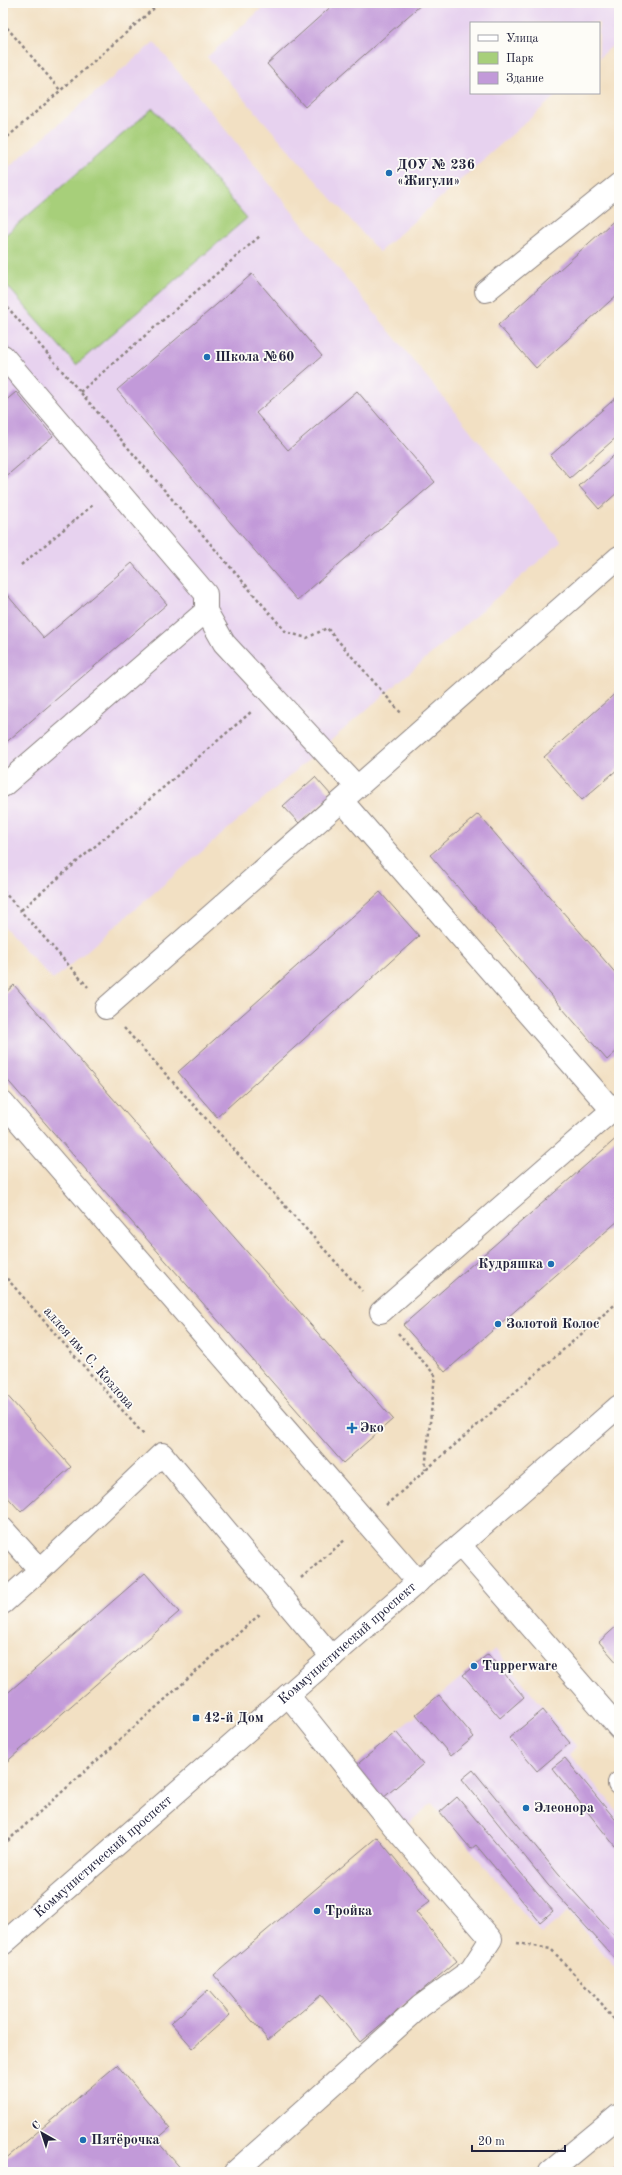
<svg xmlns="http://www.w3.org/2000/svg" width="622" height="2175" viewBox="0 0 622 2175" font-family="'Old Standard TT',serif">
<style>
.built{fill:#e7d2ef}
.green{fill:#a7cf7a;stroke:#64785a}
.building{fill:#c29ad9}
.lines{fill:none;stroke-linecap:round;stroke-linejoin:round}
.minor-casing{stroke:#8a817f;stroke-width:24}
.major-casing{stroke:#8a817f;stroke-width:24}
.path{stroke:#8a817f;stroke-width:2.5;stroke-dasharray:3 3;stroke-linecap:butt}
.minor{stroke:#fff;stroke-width:22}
.major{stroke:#fff;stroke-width:22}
.poi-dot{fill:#1f6fb2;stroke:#fdfcf7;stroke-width:1.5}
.labels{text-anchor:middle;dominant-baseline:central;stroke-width:3.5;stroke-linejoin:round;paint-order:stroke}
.poi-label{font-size:14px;font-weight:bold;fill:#22223b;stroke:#fdfcf7;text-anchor:start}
.street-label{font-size:14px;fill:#22223b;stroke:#fdfcf7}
</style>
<rect width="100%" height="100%" fill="#fdfcf7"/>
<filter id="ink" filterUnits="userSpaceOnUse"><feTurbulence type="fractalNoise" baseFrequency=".025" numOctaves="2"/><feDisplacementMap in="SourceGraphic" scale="8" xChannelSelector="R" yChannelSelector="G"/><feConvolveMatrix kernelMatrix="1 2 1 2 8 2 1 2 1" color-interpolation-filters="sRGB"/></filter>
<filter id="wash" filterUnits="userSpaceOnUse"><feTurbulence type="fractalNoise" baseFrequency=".012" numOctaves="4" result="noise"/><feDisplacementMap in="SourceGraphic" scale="16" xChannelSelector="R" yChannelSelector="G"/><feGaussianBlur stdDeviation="0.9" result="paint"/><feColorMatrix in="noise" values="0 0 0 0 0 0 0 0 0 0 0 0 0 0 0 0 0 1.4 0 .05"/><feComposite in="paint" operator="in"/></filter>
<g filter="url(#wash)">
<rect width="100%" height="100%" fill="#f2e0c3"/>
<path class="built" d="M268,3H619V40L599,58V23H471V93H559L379,252L207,57Z
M154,42L561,542L53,980L3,926V172Z
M495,1649L577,1747L569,1754L619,1813V1973L568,1912L541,1934L432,1803L404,1827L354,1767Z"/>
<path class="green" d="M153,108L247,218L76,365L3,281V237Z"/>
<g id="blocks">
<path class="building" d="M335,3H423L305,107L267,64Z
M619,216V293L536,368L498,325Z
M252,274L322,356L256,413L288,450L357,391L435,482L297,600L117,390Z
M16,392L53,436L3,479V403Z
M619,395V435L570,478L550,456Z
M619,451V491L599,509L579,486Z
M132,563L167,604L3,745V590L44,638Z
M619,690V768L582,800L544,757Z
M315,777L331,795L299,823L283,806Z
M478,814L619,977V1049L607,1060L430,855Z
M380,892L419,936L217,1117L178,1072Z
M14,985L393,1419L343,1463L3,1075V995Z
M619,1136V1220L445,1372L403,1325Z
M3,1391L71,1467L21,1512L3,1492Z
M145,1573L179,1612L3,1765V1697Z
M619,1624V1665L599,1642Z
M488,1654L524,1697L500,1718L463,1675Z
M439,1695L474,1737L451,1756L416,1714Z
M543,1710L570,1743L537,1771L509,1738Z
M396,1732L423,1764L382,1799L354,1767Z
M565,1758L619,1824V1851L552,1768Z
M473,1770L559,1875L619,1941V1963L548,1885L462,1779Z
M457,1797L553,1911L540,1922L476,1845L471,1849L440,1812Z
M377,1837L430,1901L416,1912L457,1961L360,2042L321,1995L268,2040L214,1975Z
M208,1990L230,2015L193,2048L171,2023Z
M117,2065L170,2128L156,2140L184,2172H3V2161Z
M619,2164V2172H610Z"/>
</g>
</g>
<g filter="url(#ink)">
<use href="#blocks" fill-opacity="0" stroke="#8a817f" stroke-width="1"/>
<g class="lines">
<g class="minor-casing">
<path id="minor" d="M486,291L619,184
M3,356L206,594V611L224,643L357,787
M3,786L206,611
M342,801L612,1110
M106,1008L619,557
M3,1103L418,1582
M381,1312L619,1104
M3,1529L40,1570
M460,1545L619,1728
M3,1603L40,1570L162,1454L332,1657
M619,1783V1784
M235,2172L421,2006L471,1970L491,1939L394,1827L288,1695
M550,2172L619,2115"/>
</g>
<g class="major-casing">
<g id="major">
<path id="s1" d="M3,1944L619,1406"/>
</g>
</g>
<path class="path" d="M3,23L60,90
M3,141L160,3
M3,302L286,632L307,638L327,628L401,713
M80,392L260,236
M21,565L94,504
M3,891L88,987
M21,910L251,712
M124,1028L362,1291
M3,1274L144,1435
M398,1333L435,1375L425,1470
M386,1505L619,1301
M301,1578L346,1539
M3,1845L260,1614
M517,1943L551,1949L602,2004L619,2027"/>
<use href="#minor" class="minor"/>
<use href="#major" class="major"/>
</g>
</g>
<g class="poi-dot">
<circle cx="389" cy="173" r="4"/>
<circle cx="207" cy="357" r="4"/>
<circle cx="551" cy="1264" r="4"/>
<circle cx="498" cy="1324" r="4"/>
<path d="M350 1422h4v4h4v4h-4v4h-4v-4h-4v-4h4z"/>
<circle cx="474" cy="1666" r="4"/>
<rect x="192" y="1714" width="8" height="8" rx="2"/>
<circle cx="526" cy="1808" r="4"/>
<circle cx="317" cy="1911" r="4"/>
<circle cx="83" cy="2140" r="4"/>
</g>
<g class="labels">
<g class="poi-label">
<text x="397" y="165">ДОУ № 236<tspan x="397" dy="16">«Жигули»</tspan></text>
<text x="215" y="357">Школа №60</text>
<text x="543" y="1264" text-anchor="end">Кудряшка</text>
<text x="506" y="1324">Золотой Колос</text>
<text x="360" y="1428">Эко</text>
<text x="482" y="1666">Tupperware</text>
<text x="204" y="1718">42-й Дом</text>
<text x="534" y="1808">Элеонора</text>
<text x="325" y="1911">Тройка</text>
<text x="91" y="2140">Пятёрочка</text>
</g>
<g class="street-label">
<text transform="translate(89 1358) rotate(49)">аллея им. С. Козлова</text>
<text stroke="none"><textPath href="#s1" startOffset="457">Коммунистический проспект</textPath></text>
<text stroke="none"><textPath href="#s1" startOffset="133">Коммунистический проспект</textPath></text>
</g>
</g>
<rect width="622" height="2175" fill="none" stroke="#fdfcf7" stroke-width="16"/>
<rect x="470" y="22" width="130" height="72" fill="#fdfcf7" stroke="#a5a5ac"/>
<rect x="478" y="35" width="20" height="6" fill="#ffffff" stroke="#a5a5ac"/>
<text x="506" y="42" font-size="12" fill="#22223b">Улица</text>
<rect x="478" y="52" width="20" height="12" fill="#a7cf7a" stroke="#a5a5ac"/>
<text x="506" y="62" font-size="12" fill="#22223b">Парк</text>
<rect x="478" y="72" width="20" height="12" fill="#c29ad9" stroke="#a5a5ac"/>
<text x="506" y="82" font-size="12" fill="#22223b">Здание</text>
<g transform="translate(42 2133) rotate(321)" stroke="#fdfcf7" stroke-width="3" paint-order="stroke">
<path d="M0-3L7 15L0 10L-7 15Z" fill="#22223b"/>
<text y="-6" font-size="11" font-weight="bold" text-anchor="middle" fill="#22223b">С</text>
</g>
<path d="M472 2145v6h93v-6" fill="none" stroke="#22223b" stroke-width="2"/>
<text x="478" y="2145" font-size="12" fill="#22223b" stroke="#fdfcf7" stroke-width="3" paint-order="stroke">20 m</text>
</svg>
